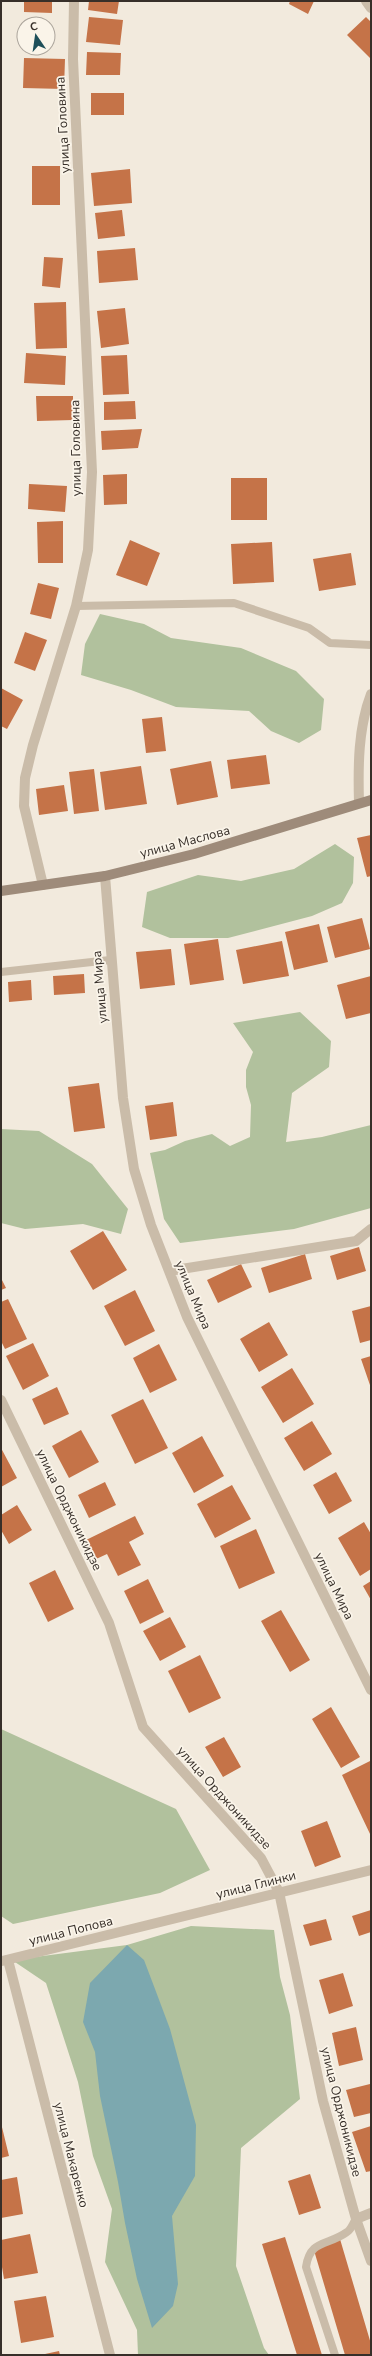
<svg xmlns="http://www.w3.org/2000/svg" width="372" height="2356" viewBox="0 0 372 2356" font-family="'Nunito Sans',sans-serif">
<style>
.green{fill:#b1c19d}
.water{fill:#7ca8af}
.building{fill:#c57348}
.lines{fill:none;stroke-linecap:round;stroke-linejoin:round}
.service{stroke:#cabca9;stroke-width:8}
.minor{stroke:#cabca9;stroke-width:10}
.secondary{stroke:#9e8b7a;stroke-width:10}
.labels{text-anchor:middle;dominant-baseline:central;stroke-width:3.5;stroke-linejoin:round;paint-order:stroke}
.street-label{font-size:13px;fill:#372f29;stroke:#faf4e9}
</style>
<rect width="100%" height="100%" fill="#f2eadd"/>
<path class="green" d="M100,614L144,624L171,638L241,648L296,671L324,699L321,730L299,743L271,731L249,711L176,707L131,690L81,675L85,644Z
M335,844L354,857L353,883L342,903L312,916L228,938H170L142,927L147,892L198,875L241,881L294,869Z
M300,1012L331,1041L329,1067L292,1093L286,1142L322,1137L371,1125V1208L294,1229L180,1243L164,1219L150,1153L165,1150L185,1141L212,1134L230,1146L250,1137L251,1105L246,1087V1070L253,1052L233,1023Z
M1,1129L39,1131L92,1164L128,1209L121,1234L83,1224L25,1229L1,1223Z
M1,1729L176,1809L210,1870L160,1893L13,1924L1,1916Z
M191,1926L274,1930L280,1977L290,2015L300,2099L241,2148L236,2266L264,2348L269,2355H138L137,2330L105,2262L112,2209L93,2156L78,2082L46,1983L12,1960L127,1945Z"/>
<path class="water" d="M127,1945L144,1960L155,1989L170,2029L196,2125L195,2176L172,2216L178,2284L173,2306L152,2328L137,2279L125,2223L118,2182L100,2096L95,2052L83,2022L90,1983Z"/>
<path class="building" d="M24,1H52V13L24,12Z
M89,1H119L117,14L88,10Z
M290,1H314L308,14L289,4Z
M89,17L123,20L120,45L86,42Z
M366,17L371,22V59L347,35Z
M87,52L121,53L120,75H86Z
M24,58L65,59L64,89L23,88Z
M91,93H124V115H91Z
M32,166H60V205H32Z
M130,169L132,203L94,206L91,173Z
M122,210L125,236L98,239L95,213Z
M135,248L138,280L99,283L97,251Z
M44,257L63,258L60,288L42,286Z
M66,302L67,348L36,349L34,303Z
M125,308L129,344L101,348L97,311Z
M26,353L66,356L65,385L24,383Z
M127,355L129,394L103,395L101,356Z
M36,396H73V420L37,421Z
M135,401L136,419L104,420V402Z
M142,429L138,448L102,450L101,431Z
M127,474V504L104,505L103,475Z
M231,478H267V520H231Z
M29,484L67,486L65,512L28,509Z
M63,521V563H38L37,522Z
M130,540L160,553L147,586L116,575Z
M272,542L274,582L233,584L231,544Z
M351,553L356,585L319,591L313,559Z
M38,583L59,588L51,619L30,614Z
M25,632L47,640L35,671L14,663Z
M1,688L23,700L7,729L1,726Z
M162,717L166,751L146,753L142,719Z
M266,755L270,784L231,789L227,760Z
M211,761L218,797L177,805L170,769Z
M141,766L147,804L105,810L100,772Z
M94,769L99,811L74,814L69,772Z
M64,785L68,811L39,815L36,789Z
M371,835V876L367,877L357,838Z
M362,918L370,949L335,958L327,927Z
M319,924L328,962L294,970L285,932Z
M218,939L224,980L190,985L184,944Z
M282,941L289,976L243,984L236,950Z
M171,949L175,985L140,989L136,952Z
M84,974L85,993L54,995L53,976Z
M371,976V1013L346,1019L337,985Z
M31,980L32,1000L9,1002L8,982Z
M99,1083L105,1128L74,1132L68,1087Z
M173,1102L177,1136L150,1140L145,1106Z
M103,1231L127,1270L93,1290L70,1251Z
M359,1247L366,1271L337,1280L330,1256Z
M305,1254L312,1279L269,1293L261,1268Z
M241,1264L252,1287L218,1303L207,1280Z
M1,1278L6,1288L1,1290Z
M135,1290L155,1331L125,1346L104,1306Z
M8,1299L27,1339L5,1349L1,1341V1302Z
M371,1306V1340L360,1343L352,1311Z
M269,1322L288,1355L259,1372L240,1339Z
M33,1343L49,1376L23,1390L6,1356Z
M159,1344L177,1380L150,1393L133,1358Z
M371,1356V1388L361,1359Z
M292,1368L314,1404L283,1423L261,1387Z
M57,1387L69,1414L44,1425L32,1399Z
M143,1399L168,1448L135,1464L111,1415Z
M312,1421L332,1454L304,1471L284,1438Z
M81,1430L99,1462L69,1478L52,1446Z
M202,1436L224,1476L194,1493L172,1453Z
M1,1448L17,1478L1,1487Z
M336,1472L352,1501L329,1514L313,1485Z
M105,1482L116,1505L89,1518L78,1495Z
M232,1485L251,1519L215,1538L197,1504Z
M17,1505L32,1530L9,1544L1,1530V1515Z
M135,1516L144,1534L129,1542L141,1565L118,1576L107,1554L94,1560L84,1541Z
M364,1522L371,1534V1569L360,1576L338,1538Z
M256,1529L275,1573L239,1589L220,1546Z
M55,1570L74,1609L48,1622L29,1583Z
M148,1579L164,1612L140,1624L124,1591Z
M371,1581V1600L363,1586Z
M281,1610L310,1660L290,1672L261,1621Z
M170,1617L186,1647L160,1661L143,1631Z
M200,1655L221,1698L189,1713L168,1671Z
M331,1707L360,1757L341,1768L312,1719Z
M224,1737L241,1767L223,1777L205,1747Z
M370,1761L371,1763V1836L342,1775Z
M327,1821L341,1857L315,1867L301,1831Z
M371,1910V1932L359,1936L352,1916Z
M326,1919L332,1940L310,1946L303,1925Z
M343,1973L353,2006L329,2014L319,1980Z
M356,2027L363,2060L339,2066L332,2033Z
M370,2084L371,2113L354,2117L346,2090Z
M1,2123L9,2156L1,2158Z
M371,2126V2171L366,2172L352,2132Z
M310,2174L321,2208L299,2215L288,2181Z
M17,2177L23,2214L1,2218V2180Z
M30,2234L38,2273L4,2279L1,2261V2240Z
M285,2237L322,2355H297L262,2244Z
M340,2239L371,2344V2355H345L313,2247Z
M46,2296L54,2337L21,2343L14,2301Z
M59,2351L60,2355H45V2354Z"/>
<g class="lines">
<path class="service" d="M76,606L234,603L309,628L330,643L371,645
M1,972L110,960
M335,2355L306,2267C310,2239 328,2246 347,2232C351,2230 353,2223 356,2219"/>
<path class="minor" d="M366,1L371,8
M359,803C358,767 358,728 371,694
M105,876L123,1098L134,1169L151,1225L187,1317L371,1690
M43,885L24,806L25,778L33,745L76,606L88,550L92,472L73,59L74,1
M169,1271L356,1241L371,1229
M1,1400L109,1623L143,1727L261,1858L279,1892L323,2101L356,2219L371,2261
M8,1960L110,2355
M2,1961L371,1870
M356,2219L371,2213"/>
<path class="secondary" d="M1,891L105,876L194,854L371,800"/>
</g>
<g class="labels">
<g class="street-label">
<text transform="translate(63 125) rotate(-93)">улица Головина</text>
<text transform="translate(76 448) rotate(-91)">улица Головина</text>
<text transform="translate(185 842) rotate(-15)">улица Маслова</text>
<text transform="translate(100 987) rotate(-95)">улица Мира</text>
<text transform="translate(193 1295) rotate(67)">улица Мира</text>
<text transform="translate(69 1510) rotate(64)">улица Орджоникидзе</text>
<text transform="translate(334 1586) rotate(64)">улица Мира</text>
<text transform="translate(224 1798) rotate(48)">улица Орджоникидзе</text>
<text transform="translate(256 1885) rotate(-14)">улица Глинки</text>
<text transform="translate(71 1931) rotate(-14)">улица Попова</text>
<text transform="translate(341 2112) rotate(76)">улица Орджоникидзе</text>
<text transform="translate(71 2155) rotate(76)">улица Макаренко</text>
</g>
</g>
<rect width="372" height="2356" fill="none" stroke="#372f29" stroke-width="4"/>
<g transform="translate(36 36) rotate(347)"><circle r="19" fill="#faf4e9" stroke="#aca59c"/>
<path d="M0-3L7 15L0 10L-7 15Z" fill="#1e4f59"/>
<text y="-6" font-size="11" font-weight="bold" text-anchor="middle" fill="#372f29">С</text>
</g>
</svg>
